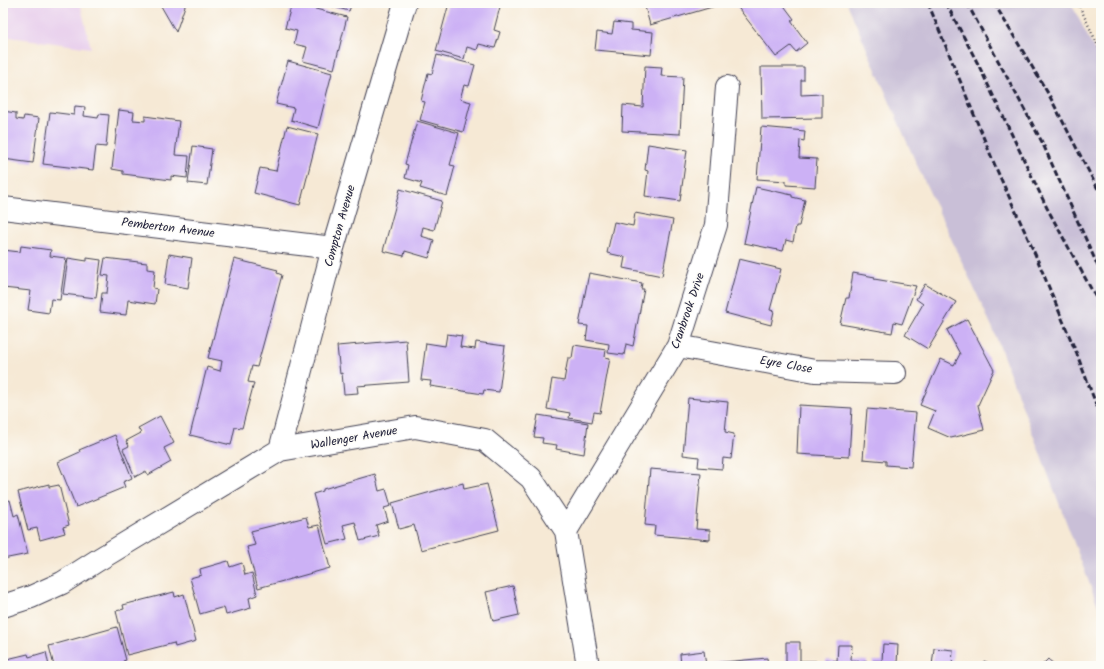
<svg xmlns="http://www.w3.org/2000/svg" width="1104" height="669" viewBox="0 0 1104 669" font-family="Kalam,sans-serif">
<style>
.built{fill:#e9d1ed}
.industrial{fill:#c9bfd7}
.building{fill:#ccb1f5}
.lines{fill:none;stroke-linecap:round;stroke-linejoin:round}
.minor-casing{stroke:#424052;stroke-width:24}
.path{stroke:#424052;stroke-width:2.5;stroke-dasharray:1 3;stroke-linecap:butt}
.minor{stroke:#fff;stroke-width:22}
.rail{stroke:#22223b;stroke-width:3;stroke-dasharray:6 3;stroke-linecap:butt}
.labels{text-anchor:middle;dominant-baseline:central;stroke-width:3;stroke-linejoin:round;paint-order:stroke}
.street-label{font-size:12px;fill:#22223b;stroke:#fdfcf7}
</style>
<rect width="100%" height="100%" fill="#fdfcf7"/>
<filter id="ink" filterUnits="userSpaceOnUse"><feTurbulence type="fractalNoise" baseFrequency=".025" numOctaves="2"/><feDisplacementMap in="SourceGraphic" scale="8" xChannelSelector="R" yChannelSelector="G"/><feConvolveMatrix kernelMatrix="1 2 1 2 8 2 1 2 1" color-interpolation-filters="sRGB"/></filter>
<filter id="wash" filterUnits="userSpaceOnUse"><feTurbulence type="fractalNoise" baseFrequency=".012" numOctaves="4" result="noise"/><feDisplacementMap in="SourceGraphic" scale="16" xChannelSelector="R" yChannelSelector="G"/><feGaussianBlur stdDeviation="0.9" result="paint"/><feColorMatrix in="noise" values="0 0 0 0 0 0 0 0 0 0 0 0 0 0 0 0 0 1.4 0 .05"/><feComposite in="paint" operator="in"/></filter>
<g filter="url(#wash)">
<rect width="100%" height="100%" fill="#f6e9d5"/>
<path class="built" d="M3,3H80L91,48L3,36Z"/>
<path class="industrial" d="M847,3H1071L1101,63V614L993,329L916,163Z"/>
<g id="blocks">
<path class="building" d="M167,3H186L176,32L161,6Z
M292,3L347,17L334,69L303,61L307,47L294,44L297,31L285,28Z
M319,3H352L349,11Z
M449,3H501L494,30L500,32L495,48L479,44L477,50L467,47L464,59L436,51Z
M644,3H726L650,25Z
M738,3H782L794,19L791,21L807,43L796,52L791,46L776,57L736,5Z
M614,22L631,24V30L653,32L651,55L595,50L597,32L612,34Z
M437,55L475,65L469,86L464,85L460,99L471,102L463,132L420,120L425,102L421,101L428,73L432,74Z
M288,61L332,73L318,128L291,120L294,108L276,104Z
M645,66L662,67L661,76L683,77L680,134L622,131L623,105L643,107Z
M761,67H804V80H801V95L822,94V118L762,119Z
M75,106L85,107L84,116L98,118L99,114L109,115L106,147L96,146L93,170L43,164L50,112L74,115Z
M119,110L134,112L133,120L145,121V116L179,121L175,155L189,156L187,178L171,176V180L123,174V171L112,169Z
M3,111L16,113V119L23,120L24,116L39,118L33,163L3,159Z
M417,121L459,133L450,165L455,166L447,196L420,188L422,183L405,178L408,165L405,164Z
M287,126L318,134L300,205L254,193L260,168L276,171Z
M761,127L805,131L804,141L800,140L799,158L817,159L815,187L786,185V181L757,179Z
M648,144L687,150L680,201L645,196L648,171L645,170Z
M193,146L212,149L207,185L188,183Z
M756,187L792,195V197L805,200L799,226H796L793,242L786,240L783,251L744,243Z
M400,189L442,201L434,230L423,227L421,236L434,240L429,258L405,251L404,256L383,251Z
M635,213L673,220L662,276L623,268L625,257L607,253L614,222L633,226Z
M21,246L51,250L50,256L66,258L60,300L51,299L49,313L28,310L31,291L3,288V250L20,252Z
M169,254L192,258L188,288L165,284Z
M68,258L87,261V258L101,260L96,298L63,294Z
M105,258L147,263V269L155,270L153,288L157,289L155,304L128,300L126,315L100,312L102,293H107L109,276L102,275Z
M234,259L278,270L277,273L282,275L257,367L252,366L248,382L254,383L242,428L235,427L231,445L190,435L207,367L220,371L221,367L222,361L208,358Z
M739,259L781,269L770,310L774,311L771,325L725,313Z
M589,273L642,283L641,289H644L633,346L626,344L624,355L608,353L609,344L586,340L588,326L579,325Z
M853,273L875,277L874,279L916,286L902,324L894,322L892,333L840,324L846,298H849Z
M925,284L956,302L928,349L905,335L923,304L916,299Z
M967,319L994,370L978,405L984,430L951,438L928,428L935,411L920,405L941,359L954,365L960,354L947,330Z
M447,334L462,336L460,347L475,349L476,342L505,346L499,392L484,390L483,394L430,386L431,381L421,380L426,343L445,346Z
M406,340L409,382L357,386L358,393L344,394L342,373L340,374L337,346Z
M574,345L606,350L605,357L610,358L600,413L594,412L592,422L569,418L570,413L547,409L552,379L564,381L568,358H572Z
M688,398L728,402L725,432L734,434L731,459L723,458L722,469L698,467L699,457L683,455Z
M799,405L852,408L849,457L797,454Z
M867,409L916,413L911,467L886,465V461L863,459Z
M538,415L588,423L584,454L556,449L557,445L542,443L543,438L534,437Z
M160,416L174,443L164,448L171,462L148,475L146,471L135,477L123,449L129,446L126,441L141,433L138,428Z
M115,435L132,478L123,482L125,487L76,507L58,462L80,452L79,450Z
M650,469L701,473L696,529L710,530V540L654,535L655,526L645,525Z
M375,474L379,491L386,489L391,506L384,508L388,521L376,525L379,536L360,541L355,522L343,525L347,539L327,544L313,494L323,491V489Z
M463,483L464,489L487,484L499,530L421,550L414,525L399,529L392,503Z
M49,484V487L59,485L69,525L63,527L65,533L40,540L37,528L28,530L18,492Z
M10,500L14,516L18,514L28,554L3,559V502Z
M306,517L309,527L319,525L330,568L258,588L247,547L255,545L251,531Z
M228,561L230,567L242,563L245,575L252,573L257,595L249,598L251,608L226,615L224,607L200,614L190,578L201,575L200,569Z
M513,586L519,615L493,621L486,592Z
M174,592L175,597L184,594L196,641L175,647L174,643L127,655L116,611L124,609L123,605Z
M117,627L126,660L123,661L125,666H54L49,646Z
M786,642H800V661H816V666H786Z
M883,644L898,645L897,664L915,665V666H873V661H882Z
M838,645H852L851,660L867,661V666H826V660L837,661Z
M934,648L953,650L952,666H932Z
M704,651L706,666H681L680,654Z
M46,652L49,666H3V660L28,654L29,657Z
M767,658L768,666H713V663Z
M1048,659L1056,666H1041Z
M984,661L997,666H981Z"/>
</g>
</g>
<g filter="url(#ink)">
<use href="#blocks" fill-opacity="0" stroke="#424052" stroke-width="1"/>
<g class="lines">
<g class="minor-casing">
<path id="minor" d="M3,208L333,248
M678,346L815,371L895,373
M280,450L333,248L405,3
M566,531L678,346L716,225L727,87
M3,606L31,597L62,583L98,560L280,450L415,427L485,440L531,478L566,531L588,666"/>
</g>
<path class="path" d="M1078,3L1101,52"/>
<use href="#minor" class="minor"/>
<path class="rail" d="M928,3L996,168L1035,254L1076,352L1101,417
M946,3L978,64L1047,208L1101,307
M967,3L1042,142L1101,273
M994,3L1049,95L1101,195"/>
</g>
</g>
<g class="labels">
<g class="street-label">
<text transform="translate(340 226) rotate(-74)">Compton Avenue</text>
<text transform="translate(168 228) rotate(7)">Pemberton Avenue</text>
<text transform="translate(688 311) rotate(-71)">Cranbrook Drive</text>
<text transform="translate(786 365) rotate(10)">Eyre Close</text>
<text transform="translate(354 438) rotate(-10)">Wallenger Avenue</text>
</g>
</g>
<rect width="1104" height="669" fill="none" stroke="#fdfcf7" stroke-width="16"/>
</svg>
